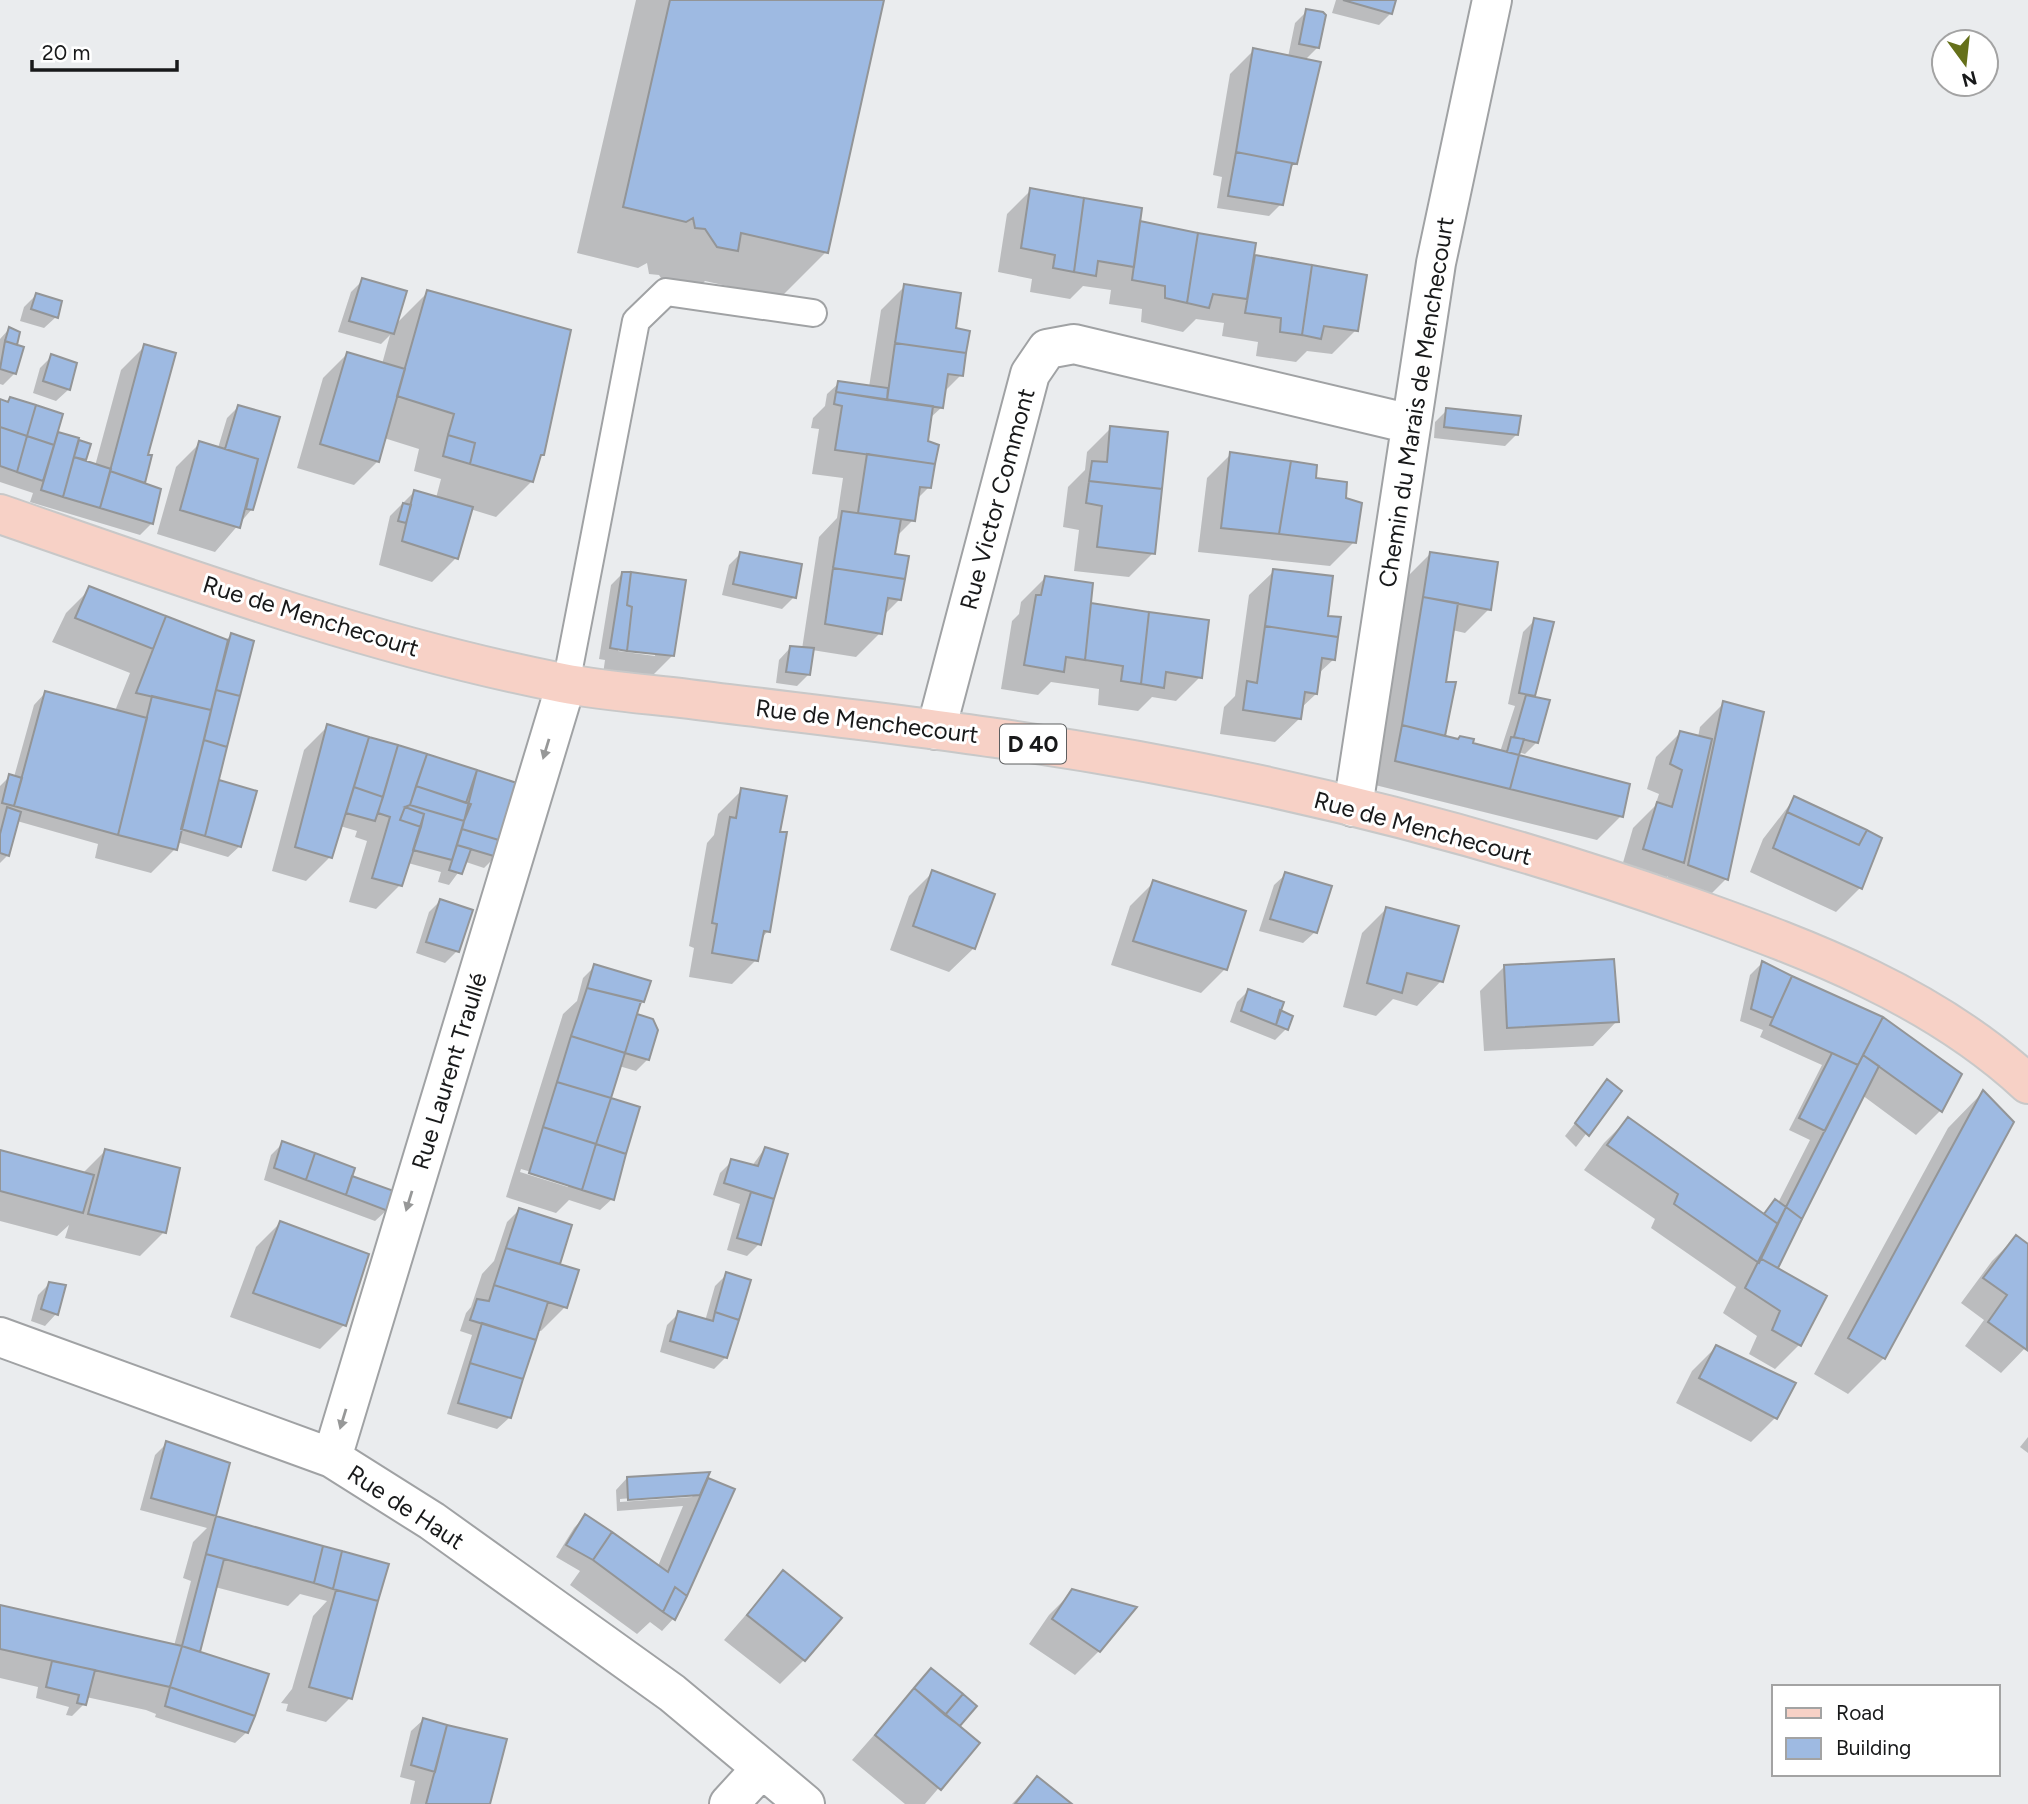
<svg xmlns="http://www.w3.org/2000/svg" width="2028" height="1804" viewBox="0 0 2028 1804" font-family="Figtree,sans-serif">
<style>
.shadow{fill:#0003;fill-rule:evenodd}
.building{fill:#9ebae2;stroke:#939597;stroke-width:2}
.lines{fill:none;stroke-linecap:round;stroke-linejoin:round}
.service-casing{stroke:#a0a2a4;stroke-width:30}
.minor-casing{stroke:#a0a2a4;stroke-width:42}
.primary-casing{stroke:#c8c8c8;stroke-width:42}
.service{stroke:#fff;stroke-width:26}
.minor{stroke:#fff;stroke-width:38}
.primary{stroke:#f7d1c6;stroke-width:38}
.oneway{fill:#979898}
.labels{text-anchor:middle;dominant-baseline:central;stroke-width:6;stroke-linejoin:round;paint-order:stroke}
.shield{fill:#fff;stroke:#5d5e5f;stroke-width:2}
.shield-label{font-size:23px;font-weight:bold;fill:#18191a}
.street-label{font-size:24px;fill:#18191a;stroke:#fff}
</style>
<rect width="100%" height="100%" fill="#eaecee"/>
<path class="shadow" d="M636,0H882L826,252L780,298L705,281L690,296L671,293L659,275L649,274L647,263L638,268L577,253Z
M1336,0H1394L1391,13L1379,25L1332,13Z
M1307,11L1318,47L1305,60L1295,163L1289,170L1281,204L1269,216L1217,208L1222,177L1213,175L1230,74L1254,50L1288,57L1295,23Z
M1031,190L1253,256L1365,277L1356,330L1332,354L1307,351L1296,362L1256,356L1258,342L1222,336L1224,323L1196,319L1183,332L1141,322L1142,309L1109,304L1111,290L1083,286L1070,299L1030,292L1032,279L998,272L1007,214Z
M363,280L394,326L428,292L542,454L538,458L532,481L496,517L470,509L456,558L432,582L379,565L390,516L414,492L436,498L441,479L414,471L419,449L384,438L378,461L354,485L297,468L323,378L347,354L382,364L390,335L381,344L338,332L351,292Z
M905,286L954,330L961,375L944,392L942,407L929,419L926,442L929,487L916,500L913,520L896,537L893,555L899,600L883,616L880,633L856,657L812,650L809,674L797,686L776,683L779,660L790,648L802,649L819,537L837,518L843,478L812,474L819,429L811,428L813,418L825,406L827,394L839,383L869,387L881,310Z
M36,295L56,317L44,328L20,321L24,307Z
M9,329L15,346V373L3,385L0,384V339Z
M145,346L146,456L150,457L143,484L159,490L151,524L140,535L30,502L33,493L0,482V401L6,403L11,399L56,433L89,445L84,461L95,466L121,370Z
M52,356L75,365L68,390L56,401L33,393L40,368Z
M238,407L278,418L252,509L215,552L157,534L176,467L200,443L218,448L227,418Z
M1447,410L1517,434L1505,446L1434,438L1435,422Z
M1111,428L1153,553L1129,577L1074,571L1079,530L1063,527L1068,487L1085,470L1087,452Z
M1231,454L1314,480L1354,542L1330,566L1198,552L1207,478Z
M740,554L794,597L782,609L722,595L729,565Z
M1430,554L1489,609L1465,633L1452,630L1444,683L1443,738L1500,752L1515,706L1508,704L1523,632L1535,620L1552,623L1533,697L1537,742L1525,754L1518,752L1516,756L1621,816L1597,840L1371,784L1406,578Z
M1274,571L1326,617L1334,659L1318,674L1316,694L1301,708L1300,718L1275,742L1220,734L1224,707L1235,696L1249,595Z
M623,573L673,655L648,680L603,674L605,660L599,659L611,585ZM618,648L655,652V656L618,651Z
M1045,578L1089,604L1207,621L1200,677L1176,701L1152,697L1138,711L1098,705L1099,689L1051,682L1038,695L1001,689L1012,621L1019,614L1021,602Z
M90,589L225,641L231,635L217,781L255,793L240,846L228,857L177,842L175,849L151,873L95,858L98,844L17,821L8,855L0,863V786L10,776L14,777L34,705L45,693L115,711L130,673L52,642L66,613Z
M1724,703L1726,879L1702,903L1665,889L1668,876L1658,886L1620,873L1633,828L1655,806L1659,794L1647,789L1656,757L1680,733L1698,737L1700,727Z
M328,726L477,772L496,856L484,868L466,862L449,885L438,882L441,872L408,863L400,885L376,909L349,902L367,841L355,837L357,831L340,826L330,857L306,881L272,871L304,750Z
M742,790L768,931L761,939L756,960L732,984L689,977L694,948L689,946L707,843L714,835L718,814Z
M1794,799L1860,888L1836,912L1750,872L1763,839Z
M933,872L974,948L949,972L890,950L909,896Z
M1286,874L1315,932L1303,943L1259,931L1274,885Z
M1154,882L1225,969L1201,993L1111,965L1130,906Z
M440,901L457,951L445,963L416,953L429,912Z
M1386,909L1441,981L1417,1006L1393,999L1376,1016L1343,1007L1362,933Z
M1762,963L1882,1018L1960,1074L1940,1111L1916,1135L1862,1095L1775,1268L1799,1345L1775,1369L1749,1354L1757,1336L1723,1313L1736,1287L1651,1228L1655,1219L1584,1170L1604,1143L1628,1119L1762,1215L1775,1201L1778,1203L1810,1140L1789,1130L1822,1065L1760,1037L1763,1030L1740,1021L1750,975Z
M595,966L643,1001L633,1020L648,1059L636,1071L619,1066L607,1105L612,1199L600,1210L569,1200L556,1213L506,1197L563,1014L577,1001L583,978ZM521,1169L568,1183V1187L520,1172Z
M1504,967L1617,1021L1593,1046L1484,1051L1480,991Z
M1248,991L1286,1029L1275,1040L1230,1022L1237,1002Z
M1607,1082L1619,1091L1576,1147L1565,1136Z
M1983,1092L1884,1358L1848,1394L1814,1374L1948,1128Z
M283,1143L350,1177L387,1210L375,1221L264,1180L271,1155Z
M765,1148L786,1155L759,1244L747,1256L727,1250L740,1204L713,1195L720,1173L732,1161L752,1166Z
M105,1151L164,1232L140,1256L65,1238L69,1225L57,1236L0,1221V1152L82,1174Z
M519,1210L558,1263L565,1307L541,1331L537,1330L509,1418L497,1429L447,1414L472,1335L460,1331L466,1313L471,1307L482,1274L494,1261L507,1222Z
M280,1223L344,1325L320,1349L230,1317L256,1247Z
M2016,1237L2028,1246V1345L2001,1373L1965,1346L1984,1320L1961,1303L1992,1261Z
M727,1274L726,1357L714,1369L660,1352L667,1325L679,1313L705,1321L715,1286Z
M50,1283L56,1314L45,1326L31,1321L38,1295Z
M1716,1347L1794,1384L1775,1418L1751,1442L1676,1403L1692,1371Z
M2028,1437V1453L2020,1447Z
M167,1443L228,1464L214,1517L387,1565L350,1698L326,1722L286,1711L288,1704L281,1703L292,1689L313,1616L327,1601L300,1594L288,1606L215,1587L199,1651L247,1732L235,1743L155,1717L156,1714L146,1710L86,1697L84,1704L72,1716L66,1715L69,1707L36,1698L38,1687L0,1678V1606L174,1646L191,1581L183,1578L193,1542L207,1528L140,1510L155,1455Z
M627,1478L702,1487L708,1480L686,1595L673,1619L662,1631L650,1622L637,1634L570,1585L580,1571L556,1557L574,1528L585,1516L658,1566L683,1506L617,1511L616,1490ZM695,1493L692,1497L620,1502V1499Z
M783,1572L804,1660L780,1684L724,1640Z
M1073,1591L1099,1651L1075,1675L1029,1644L1049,1615Z
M931,1670L975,1706L958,1727L977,1743L925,1804H905L852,1760Z
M423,1720L488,1804H410L415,1781L400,1777L411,1731Z
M1037,1778L1069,1804H1012Z"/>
<path class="building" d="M670,0H884L828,253L741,233L738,251L717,247L705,229L695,228L693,218L686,222L623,207Z
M1343,0H1396L1392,14Z
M1306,9L1323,12L1326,15L1319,48L1299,44Z
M1253,48L1321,62L1297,164L1236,152Z
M1236,152L1292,163L1283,205L1228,196Z
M1030,188L1084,198L1074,272L1053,268L1055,255L1021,248Z
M1084,198L1142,208L1134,267L1098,261L1096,276L1074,272Z
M1140,221L1198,233L1187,303L1165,298V286L1132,280Z
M1198,233L1256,243L1247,299L1213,294L1209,308L1187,303Z
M1255,255L1312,265L1302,335L1280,332L1281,318L1245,313Z
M1312,265L1367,275L1358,331L1324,326L1321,339L1302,335Z
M362,278L407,291L394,334L349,321Z
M904,284L961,293L956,328L970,331L966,353L895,343Z
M427,290L571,330L544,455H541L533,482L470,464L475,443L448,435L454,414L397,396Z
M36,293L62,301L58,318L31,309Z
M9,327L20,332L17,345L5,341Z
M5,341L24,347L16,374L0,369Z
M895,343L966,353L963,376L948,374L943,408L887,400Z
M144,344L176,353L148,455H152L145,483L110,471Z
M347,352L405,369L379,462L320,444Z
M51,354L77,363L70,390L43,381Z
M838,381L888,388L887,400L836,392Z
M836,392L933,406L928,441L939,445L935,464L835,450L842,406L834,404Z
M10,397L36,405L27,436L0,427V399L8,402Z
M36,405L63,414L54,445L27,436Z
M238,405L280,417L253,510L246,509L258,459L225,449Z
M1446,408L1521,416L1518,435L1444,427Z
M1110,426L1168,432L1162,489L1089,481L1092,461L1107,462Z
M0,427L27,436L17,472L0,466Z
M58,432L79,438L63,497L41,490Z
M448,435L475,443L470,464L443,456Z
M27,436L54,445L43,481L17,472Z
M79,440L91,444L86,460L74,457Z
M199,441L258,459L240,528L180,510Z
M1230,452L1291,461L1279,534L1221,528Z
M867,454L935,464L931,488L920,487L915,521L858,513Z
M74,457L111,469L100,508L63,497Z
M1291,461L1317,465L1316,478L1347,482L1346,498L1362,503L1356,543L1279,534Z
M110,471L161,489L153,524L100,508Z
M1089,481L1162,489L1155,554L1097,547L1102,506L1086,503Z
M414,490L473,507L458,559L402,541Z
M403,503L411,505L406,523L398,521Z
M842,511L901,519L895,554L909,556L905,579L833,568Z
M740,552L802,564L796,598L733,584Z
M1430,552L1498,562L1491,610L1423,597Z
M833,568L905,579L901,600L888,598L882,634L825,624Z
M1273,569L1333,576L1328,616L1341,617L1338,637L1265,626Z
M622,572H631L627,605L632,607L627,651L610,648Z
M631,572L686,580L674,656L627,651L632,607L627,605Z
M1045,576L1093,583L1085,660L1066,657L1064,672L1024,665L1036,595H1041Z
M89,586L166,616L153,649L75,618Z
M1423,597L1458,603L1446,682H1456L1445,736L1402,725Z
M1091,603L1149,612L1141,684L1121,681L1123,666L1085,660Z
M1149,612L1209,620L1202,678L1166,672L1164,688L1141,684Z
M166,616L228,640L211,710L136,693Z
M1534,618L1554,622L1535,696L1519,693Z
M1265,626L1338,637L1335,660L1322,658L1317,694L1305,692L1301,719L1243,710L1247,681L1257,683Z
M231,633L254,641L240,696L216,690Z
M790,646L814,648L810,675L786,672Z
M216,690L240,696L227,747L204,740Z
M45,691L147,718L118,835L14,806Z
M1526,695L1550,700L1538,743L1514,737Z
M152,696L211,710L177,850L118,835Z
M1723,701L1764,712L1728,880L1688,865Z
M327,724L369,737L332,858L295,847Z
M1402,725L1458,739L1460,736L1474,739L1473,743L1519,755L1510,789L1395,761Z
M1680,731L1712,739L1684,863L1643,849L1657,802L1672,807L1682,770L1670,764Z
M369,737L398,745L383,797L354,787Z
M1511,737L1524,739L1519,755L1507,752Z
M204,740L227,747L205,836L181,829Z
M398,745L427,754L410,805L405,807L400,820L421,827L402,886L372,878L390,817L378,813Z
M427,754L477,770L466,803L416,786Z
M1519,755L1630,784L1623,817L1510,789Z
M477,770L520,784L502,841L462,829Z
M9,774L22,778L14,806L2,803Z
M219,780L257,791L241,847L205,836Z
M416,786L471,804L464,821L410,805Z
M354,787L383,797L375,821L346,813Z
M741,788L787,796L780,832H787L770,932L764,931L758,961L712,953L717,924L712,923L730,817L736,818Z
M1794,796L1867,830L1859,845L1787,812Z
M410,805L464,821L452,860L413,850L424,814L405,807Z
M7,807L21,812L9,856L0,853V834Z
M405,807L424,814L421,827L400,820Z
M1787,812L1859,845L1867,830L1882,838L1862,889L1773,848Z
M462,829L502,841L497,857L457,845Z
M457,845L471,849L462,874L449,870Z
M932,870L995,894L975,949L913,926Z
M1285,872L1332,886L1317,933L1270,919Z
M1153,880L1246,911L1227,970L1133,941Z
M440,899L473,910L459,952L426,942Z
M1386,907L1459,926L1443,982L1407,973L1402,993L1367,983Z
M1614,959L1619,1022L1507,1028L1504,965Z
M1762,961L1792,976L1773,1018L1751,1009Z
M594,964L651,981L644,1002L587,988Z
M1792,976L1883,1017L1858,1065L1770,1025Z
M587,988L641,1001L625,1053L571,1036Z
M1248,989L1284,1002L1276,1025L1241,1011Z
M1280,1010L1293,1016L1288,1030L1276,1025Z
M637,1014L653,1019L658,1030L649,1060L625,1053Z
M1883,1017L1962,1074L1942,1112L1863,1055Z
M571,1036L625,1053L611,1098L557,1082Z
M1832,1053L1858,1065L1825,1131L1799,1118Z
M1863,1055L1879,1066L1802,1219L1786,1207Z
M1607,1079L1622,1091L1589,1136L1575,1123Z
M557,1082L611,1098L596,1144L543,1127Z
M1983,1090L2014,1122L1885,1359L1848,1338Z
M611,1098L640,1107L626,1154L596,1144Z
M1628,1117L1778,1224L1759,1263L1674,1204L1678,1194L1607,1145Z
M543,1127L596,1144L582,1190L529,1173Z
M282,1141L315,1153L306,1180L274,1168Z
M596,1144L626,1154L614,1200L582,1190Z
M765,1147L788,1154L774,1199L724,1183L731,1159L758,1166Z
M105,1149L180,1168L166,1233L88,1214Z
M0,1150L94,1175L83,1213L0,1191Z
M315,1153L355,1168L346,1195L306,1180Z
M352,1176L394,1191L388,1211L346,1195Z
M751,1192L774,1199L761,1245L737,1238Z
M1775,1199L1786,1207L1778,1224L1764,1214Z
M1786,1207L1802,1219L1778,1268L1760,1258Z
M519,1208L572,1225L560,1264L506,1248Z
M280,1221L369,1254L346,1326L253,1293Z
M2016,1235L2028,1244L2027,1350L1988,1322L2007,1295L1983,1278Z
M506,1248L579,1270L567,1308L494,1285Z
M1760,1258L1827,1296L1801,1346L1772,1330L1780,1311L1745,1288Z
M726,1272L751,1280L739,1320L715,1312Z
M49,1282L66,1285L58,1315L41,1309Z
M494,1285L548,1302L536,1340L470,1320L477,1299L489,1301Z
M678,1311L713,1321L715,1312L739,1320L727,1358L670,1341Z
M482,1323L536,1340L523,1379L470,1363Z
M1716,1345L1796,1383L1777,1419L1699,1378Z
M470,1363L523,1379L511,1418L458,1403Z
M166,1441L230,1463L216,1516L151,1498Z
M710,1472L700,1495L628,1500L627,1477Z
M708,1478L735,1489L687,1596L675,1587L663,1612L593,1560L612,1532L668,1572Z
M585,1514L612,1532L593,1560L566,1545Z
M216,1516L323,1546L314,1583L206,1554Z
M323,1546L342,1551L333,1589L314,1583Z
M342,1551L389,1564L378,1601L333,1589Z
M206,1554L224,1559L200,1652L182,1646Z
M783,1570L842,1618L805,1661L747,1615Z
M675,1587L687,1596L675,1620L663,1612Z
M1072,1589L1137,1607L1100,1652L1052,1619Z
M336,1590L378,1601L352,1699L309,1687Z
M0,1605L182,1646L170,1687L0,1649Z
M182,1646L269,1674L255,1716L170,1687Z
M52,1661L95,1670L86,1705L77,1703L79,1695L46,1687Z
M931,1668L963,1694L945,1715L914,1688Z
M170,1687L255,1716L248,1733L165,1706Z
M914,1688L980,1743L941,1790L875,1735Z
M963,1694L977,1706L960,1726L945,1715Z
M423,1718L447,1725L435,1772L411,1765Z
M447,1725L507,1739L490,1804H426Z
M1037,1776L1072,1804H1015Z"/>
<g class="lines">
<g class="service-casing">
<path id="service" d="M566,684L636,321L666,292L813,313"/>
</g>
<g class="minor-casing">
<path id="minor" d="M936,730L1030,374L1047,349L1074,344L1411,424
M1353,807L1436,263L1492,0
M0,1337L332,1458L432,1521L672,1693L805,1804
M332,1458L566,684
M729,1804L762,1768"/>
</g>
<g class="primary-casing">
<path id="primary" d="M0,514C185,578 369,645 562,683C604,691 647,694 689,699C791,712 894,723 996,738C1230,771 1468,828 1690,907C1811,950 1933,996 2028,1084"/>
</g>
<use href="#service" class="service"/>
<use href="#minor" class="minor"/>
<use href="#primary" class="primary"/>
</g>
<defs><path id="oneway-solid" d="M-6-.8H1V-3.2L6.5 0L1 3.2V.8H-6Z" transform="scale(1.75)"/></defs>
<g class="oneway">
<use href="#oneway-solid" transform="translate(546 749) rotate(107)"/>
<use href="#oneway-solid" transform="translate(409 1201) rotate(107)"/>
<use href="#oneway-solid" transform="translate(343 1419) rotate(107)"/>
</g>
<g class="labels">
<rect class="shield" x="1000" y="724.5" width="66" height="39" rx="5"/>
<g class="shield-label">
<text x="1033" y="744">D 40</text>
</g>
<g class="street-label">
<text transform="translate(1416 402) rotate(-81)">Chemin du Marais de Menchecourt</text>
<text transform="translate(997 499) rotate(-75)">Rue Victor Commont</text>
<text transform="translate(311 616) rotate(17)">Rue de Menchecourt</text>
<text transform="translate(867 721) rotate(7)">Rue de Menchecourt</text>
<text transform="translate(1423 828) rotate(15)">Rue de Menchecourt</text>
<text transform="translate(449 1071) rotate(-73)">Rue Laurent Traullé</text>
<text transform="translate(406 1507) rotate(33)">Rue de Haut</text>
</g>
</g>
<rect x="1772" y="1685" width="228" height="91" fill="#ffffff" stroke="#a3a3a3" stroke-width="2"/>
<rect x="1786" y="1708" width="35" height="10" fill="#f7d1c6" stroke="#a3a3a3" stroke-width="2"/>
<text x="1836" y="1720" font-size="21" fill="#18191a">Road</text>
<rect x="1786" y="1738" width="35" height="21" fill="#9ebae2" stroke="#a3a3a3" stroke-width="2"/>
<text x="1836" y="1755" font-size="21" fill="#18191a">Building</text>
<g transform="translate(1965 63) rotate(165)"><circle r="33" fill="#ffffff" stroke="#a3a3a3" stroke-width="2"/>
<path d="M0-5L12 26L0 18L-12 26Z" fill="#65701a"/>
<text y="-10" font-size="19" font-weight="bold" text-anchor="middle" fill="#18191a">N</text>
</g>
<path d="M32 60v10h145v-10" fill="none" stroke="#18191a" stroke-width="3.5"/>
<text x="42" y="60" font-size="21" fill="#18191a" stroke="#ffffff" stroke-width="5" paint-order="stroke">20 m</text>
</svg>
